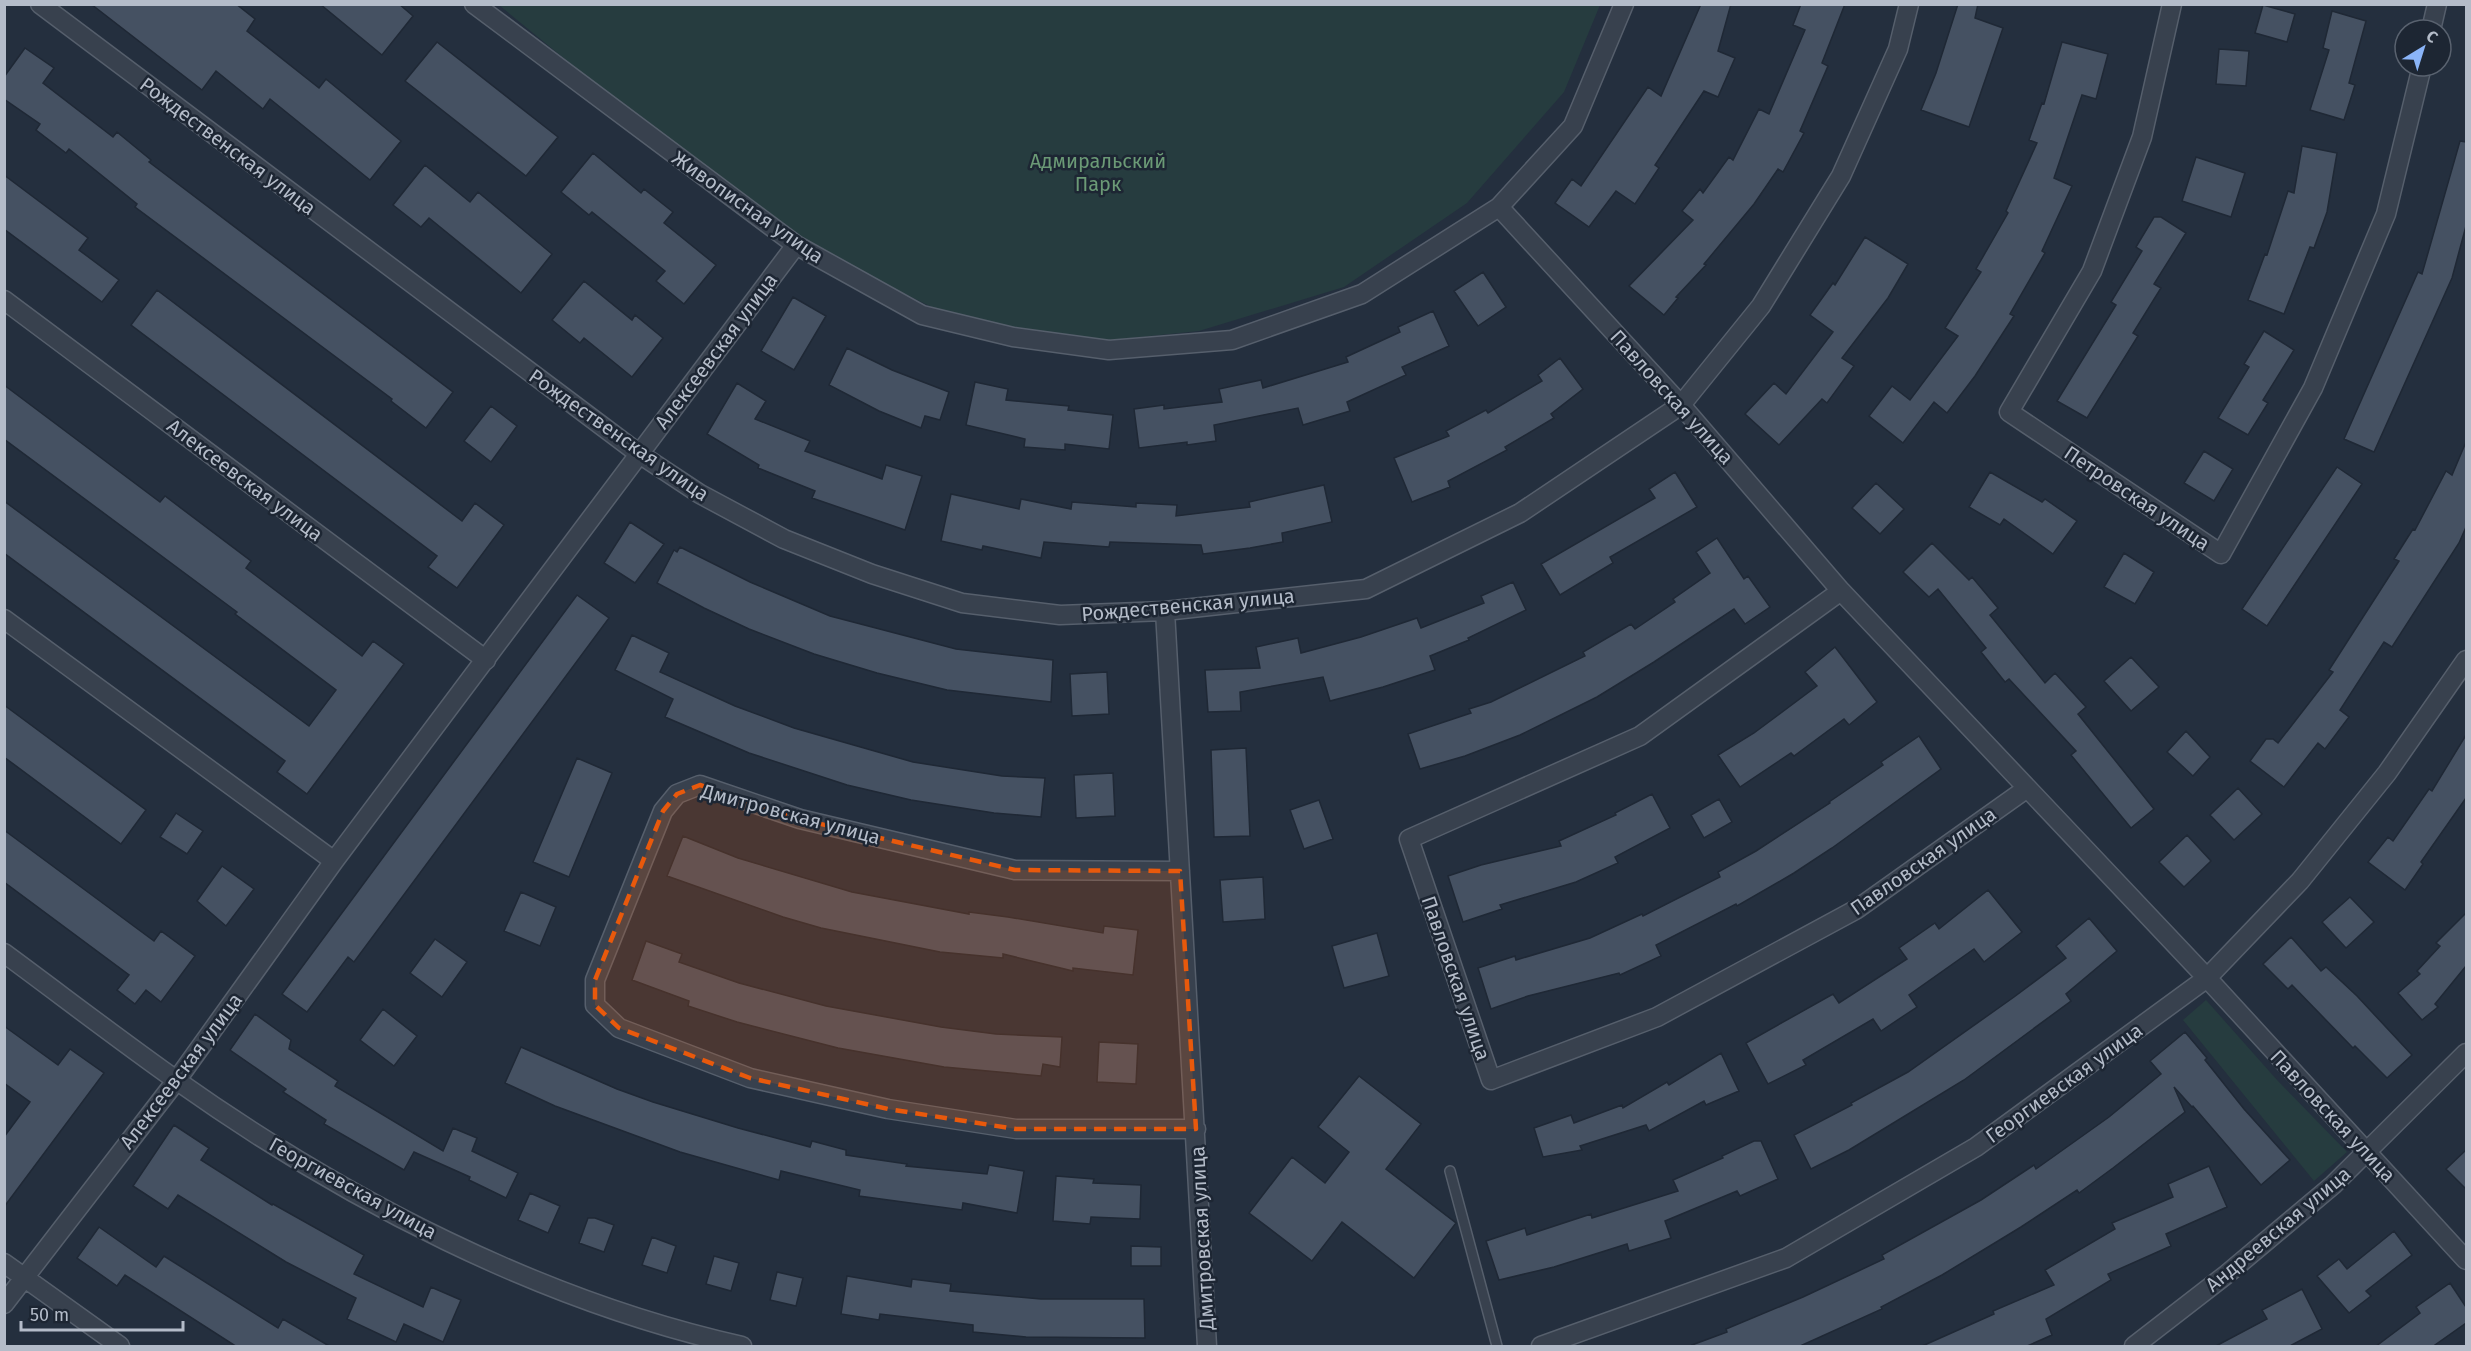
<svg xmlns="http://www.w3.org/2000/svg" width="2471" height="1351" viewBox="0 0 2471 1351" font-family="'Fira Sans',sans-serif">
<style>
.green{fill:#263c3f}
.building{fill:#455162;stroke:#1f2835;stroke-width:1.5}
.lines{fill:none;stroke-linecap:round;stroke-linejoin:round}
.service-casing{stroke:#565f6c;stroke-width:12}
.minor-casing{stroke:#565f6c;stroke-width:21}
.service{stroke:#38414e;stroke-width:9}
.minor{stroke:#38414e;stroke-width:18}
.marked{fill:#e8590c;fill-opacity:0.2;stroke:#e8590c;stroke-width:4.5;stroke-dasharray:12 8;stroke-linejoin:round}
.labels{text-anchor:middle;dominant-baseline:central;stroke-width:5;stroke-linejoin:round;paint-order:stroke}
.street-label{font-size:20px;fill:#b4bcc9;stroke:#1d2633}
.park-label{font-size:20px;fill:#6b9a76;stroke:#1d2633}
</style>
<rect width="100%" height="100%" fill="#242f3e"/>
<path class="green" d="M499,5H1600L1564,92L1467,203L1344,287L1199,331L1093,342L948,315L809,247L594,83Z
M2206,1000L2277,1080L2347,1152L2314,1181L2183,1020Z"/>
<path class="building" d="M91,4H236L255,19L247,31L319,88L326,79L401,141L370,180L270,99L263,109L216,71L202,90Z
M320,4H399L413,16L382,55Z
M1701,4H1731L1718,51L1735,58L1718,97L1704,91L1655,165L1659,168L1635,204L1616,191L1589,227L1555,203L1572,179L1581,186L1648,87L1661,96Z
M1801,4H1845L1822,63L1828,66L1800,131L1804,133L1783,172L1778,169L1754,204L1704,264L1706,265L1676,297L1678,298L1664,315L1629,286L1693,220L1682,211L1700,189L1703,193L1729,157L1733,160L1759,109L1769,114L1805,30L1793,25Z
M1958,4H1978L1975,18L2003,28L1969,127L1921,110L1936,73Z
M2263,5L2295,14L2287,42L2255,33Z
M2332,11L2366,21L2349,83L2355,85L2344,120L2310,110L2329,50L2323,48Z
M437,42L558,137L526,176L405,81Z
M2062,42L2108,54L2096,99L2082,95L2054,178L2072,186L2042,251L2045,253L2010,314L2014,316L1975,376L1947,413L1934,402L1903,443L1869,416L1892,386L1910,400L1958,336L1945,328L1981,272L1976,269L2008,213L2006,211L2037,143L2029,140L2042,103L2044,104Z
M25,48L54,68L43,83L113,137L117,132L151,160L149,162L453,392L426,428L391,401L392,399L135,207L137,204L69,149L66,153L36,130L40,124L4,99V77Z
M2219,49L2249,51L2246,86L2216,84Z
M2460,141L2466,142V226L2452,278L2374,452L2344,439L2418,272L2422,274Z
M2302,146L2337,153L2327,212L2314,248L2310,247L2284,314L2248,300L2265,254L2267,255L2288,191L2294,193Z
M593,153L641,193L644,189L673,212L664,223L716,265L684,304L656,281L665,271L592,212L589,215L561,192Z
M2196,157L2245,173L2231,217L2182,201Z
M425,165L470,202L478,192L552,254L521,293L429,218L421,227L393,205Z
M4,175L88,238L79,250L119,280L102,302L4,229Z
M2154,217H2161L2186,233L2154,284L2161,288L2133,333L2138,336L2087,418L2057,401L2116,305L2111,302L2142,251L2136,247Z
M1865,237L1908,264L1888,298L1842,358L1854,366L1827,403L1822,399L1779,445L1745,414L1774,383L1786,394L1833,332L1810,315L1833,283L1835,285Z
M1483,272L1506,307L1478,326L1454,291Z
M584,281L632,320L635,315L663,338L632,377L584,338L580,343L552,320Z
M157,290L462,521L475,503L504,525L457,588L428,567L437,556L131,325Z
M793,297L826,316L794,370L761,351Z
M1433,311L1449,346L1402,367L1406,375L1347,402L1350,411L1303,425L1298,408L1214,425L1216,441L1187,445V442L1139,448L1134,409L1164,405V409L1222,402L1219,389L1261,380L1263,388L1348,362L1346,357L1400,332L1398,327Z
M2264,331L2294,350L2263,400L2268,403L2248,435L2218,418L2249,367L2244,364Z
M847,348L892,370L949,392L940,420L925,416L921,428L879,411L829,385Z
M1560,358L1583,389L1551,414L1554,418L1505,447L1507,450L1448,481L1450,487L1412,502L1394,458L1449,436L1446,431L1486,410L1488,413L1542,381L1538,375Z
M975,382L1008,389L1006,400L1069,406L1068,410L1113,415L1109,449L1065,444V450L1024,447L1025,439L966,425Z
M737,383L766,401L755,419L810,441L805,451L882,479L886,465L922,476L905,530L812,498L815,491L758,468L759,465L707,434Z
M4,385L160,502L165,496L251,561L246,568L362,656L373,641L404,664L307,794L277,772L285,761L4,553V501L309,726L336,690L235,614L237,612L4,439Z
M491,406L517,426L491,462L464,441Z
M2466,442V527L2459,543L2392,647L2384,642L2340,710L2349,717L2325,749L2318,743L2284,787L2250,761L2266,739H2273L2278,743L2333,672L2329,670L2399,561L2394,559L2413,529L2415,530L2446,471L2452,475Z
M2204,451L2233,469L2214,501L2184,483Z
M2337,467L2362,484L2267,626L2242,609Z
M1675,472L1697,507L1610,557L1613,563L1560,595L1541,564L1655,498L1649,489Z
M1990,472L2042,502L2045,499L2077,521L2053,554L2004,519L2000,525L1969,507Z
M1876,483L1904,509L1880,534L1852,508Z
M1324,485L1332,522L1282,533L1283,542L1250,548L1203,554L1201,545L1110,542L1109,547L1044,542L1041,558L983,546L982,550L941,541L951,494L1019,509L1021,499L1071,509L1072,502L1136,507V503L1177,505L1176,516L1250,507L1249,502Z
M630,522L664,544L635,583L604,563Z
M1717,538L1744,579L1748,576L1770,607L1745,624L1734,609L1654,662L1597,697L1520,735L1465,756L1420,769L1408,734L1471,713L1469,709L1491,702L1585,656L1583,652L1631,624L1635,629L1675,602L1673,599L1710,573L1696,552Z
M1932,543L1969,580L1972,577L1998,608L1990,615L2045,683L2055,673L2086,707L2078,714L2154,809L2131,828L2071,755L2076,751L2009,679L2005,682L1981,652L1986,648L1938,589L1929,597L1903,572Z
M680,547L750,582L830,616L956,649L1053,660L1051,702L947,690L877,673L814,654L749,629L704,608L657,583L674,550L677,552Z
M2124,553L2154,572L2135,604L2104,587Z
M1513,582L1526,610L1468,638L1469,640L1430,656L1435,670L1383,687L1330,701L1323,677L1240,692L1241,711L1208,712L1205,670L1260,668L1256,647L1298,638L1301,653L1361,637L1417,618L1421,628L1484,603L1481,596Z
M577,595L609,618L354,962L348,957L307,1012L282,994Z
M632,635L669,653L660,672L735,706L794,728L913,762L1002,776L1045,778L1041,817L994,813L911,800L847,785L749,753L665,717L673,699L615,670Z
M1835,647L1877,702L1849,725L1844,719L1794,756L1791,753L1740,787L1718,755L1754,733L1817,686L1805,672Z
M2131,657L2159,687L2131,711L2104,681Z
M1107,672L1109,714L1072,716L1070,674Z
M4,705L146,810L121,844L4,757Z
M2186,731L2210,757L2193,776L2167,752Z
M2466,735V798L2421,862L2423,864L2405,890L2368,862L2388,837L2393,841L2429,789L2432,791Z
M1919,736L1941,769L1832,848L1794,873L1737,906L1736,904L1656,945L1661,956L1620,975L1619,973L1528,996L1491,1009L1478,968L1515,956L1516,960L1590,938L1642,914L1643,916L1720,877L1718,872L1756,851L1830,803L1829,802L1883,765L1881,762Z
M1246,748L1250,836L1214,837L1211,750Z
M577,758L612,773L569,877L533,862Z
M1113,773L1115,816L1076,818L1074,775Z
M2238,788L2262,814L2234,840L2210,815Z
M1652,794L1670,828L1615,857L1618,863L1576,882L1500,905L1502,909L1463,922L1448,876L1481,865L1561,846L1559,841L1616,815L1615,813Z
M1719,799L1732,822L1704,838L1691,815Z
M1319,800L1333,839L1304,849L1290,810Z
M176,813L203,831L187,854L160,837Z
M4,830L154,941L161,931L195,956L161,1002L146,990L135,1004L117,990L129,975L4,882Z
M2187,835L2211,861L2184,887L2159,862Z
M683,836L738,858L852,892L969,914V912L1008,917L1103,933L1104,926L1138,930L1133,975L1073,968V971L1003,954V958L940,952L821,928L783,917L667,876Z
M222,866L254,889L226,926L197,901Z
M1263,877L1265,919L1223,922L1220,880Z
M1988,890L2022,932L1984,962L1974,949L1909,995L1917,1007L1881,1031L1873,1019L1803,1060L1806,1065L1768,1084L1746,1043L1833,994L1839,1003L1907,959L1899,948L1935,923L1939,929Z
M521,892L556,907L540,946L504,931Z
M2350,897L2374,922L2346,948L2322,922Z
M2466,913V966L2435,1004L2438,1007L2422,1020L2398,993L2420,974L2417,971L2440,946L2436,943Z
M2089,918L2117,951L2066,994L2071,1001L1964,1080L1849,1150L1811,1169L1794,1135L1852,1105L1851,1103L1908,1072L2014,997L2066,958L2056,946Z
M1377,933L1389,976L1344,988L1332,946Z
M2291,937L2321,971L2326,967L2357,996L2412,1055L2387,1078L2355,1046L2353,1048L2292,985L2288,989L2263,964Z
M435,939L467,962L442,997L410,973Z
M646,941L682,954L679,962L739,983L826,1006L941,1027L996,1034L1062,1037L1060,1067L1043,1064L1041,1076L944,1067L838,1048L737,1022L688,1006L689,1001L632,980Z
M383,1009L417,1036L394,1066L360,1040Z
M255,1014L291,1040L289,1049L338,1081L335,1086L443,1151L453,1128L477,1138L472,1151L518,1173L506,1198L469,1180L470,1177L414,1152L404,1170L324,1124L326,1120L283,1092L286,1089L230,1050Z
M4,1026L58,1065L70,1049L104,1073L4,1207V1137L30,1102L4,1083Z
M2185,1032L2207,1058L2205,1060L2244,1109L2290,1160L2261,1185L2193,1106L2192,1107L2174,1087L2185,1112L2113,1168L2079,1193L2077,1190L2021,1227L1942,1275L1881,1307L1882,1309L1798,1347H1693L1692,1345L1727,1332L1726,1329L1803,1297L1884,1259L1882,1255L1981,1200L2034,1165L2036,1169L2109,1117L2161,1074L2150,1061Z
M1099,1042L1138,1044L1136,1084L1097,1082Z
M521,1047L617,1089L653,1102L738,1128L810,1147L812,1141L846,1150V1155L907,1164L906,1166L987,1174L989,1165L1024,1171L1017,1213L963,1203L962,1210L859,1196L860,1190L781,1171L779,1180L680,1152L555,1106L505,1083Z
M1721,1053L1739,1091L1706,1105L1704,1101L1649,1131L1646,1125L1580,1146L1582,1150L1543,1157L1534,1128L1571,1115L1574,1123L1622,1105L1623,1108L1667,1082L1669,1085Z
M1359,1076L1421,1124L1386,1169L1456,1223L1414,1278L1342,1222L1312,1261L1249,1213L1292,1157L1325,1183L1349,1152L1318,1127Z
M174,1125L209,1148L201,1160L272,1205L273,1204L364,1255L354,1274L423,1307L431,1287L461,1300L443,1342L404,1324L396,1342L347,1319L356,1298L286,1262L178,1195L168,1209L133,1186Z
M1754,1141H1761L1778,1179L1740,1196L1737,1191L1665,1221L1671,1238L1629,1251L1627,1244L1554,1267L1499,1280L1486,1241L1525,1228L1527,1235L1591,1214L1592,1218L1678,1191L1673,1180L1723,1158L1722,1156Z
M2466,1150V1189L2446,1169Z
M2209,1166L2227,1207L2166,1234L2171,1246L2108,1274L2111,1280L2046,1319L2052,1335L2025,1347H1920L1994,1314L1993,1311L2054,1285L2045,1270L2115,1229L2112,1223L2173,1197L2168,1184Z
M1056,1176L1094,1179L1093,1183L1141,1185L1140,1219L1091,1217L1090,1224L1053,1221Z
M530,1193L560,1206L548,1233L518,1220Z
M588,1218H595L614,1225L604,1252L579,1243Z
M99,1227L156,1267L164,1256L278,1328L283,1319L331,1347H237L125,1275L117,1286L77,1258Z
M2394,1231L2412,1255L2366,1291L2371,1296L2349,1313L2317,1276L2339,1259L2347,1269Z
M652,1237L676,1246L667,1273L642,1265Z
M1131,1246L1161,1247V1266H1131Z
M714,1256L739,1263L731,1291L706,1284Z
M777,1272L803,1278L796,1306L770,1300Z
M847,1276L911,1287L912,1279L951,1284L950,1291L1041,1299H1144L1145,1338L1026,1337L973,1332V1325L880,1314L879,1320L841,1314Z
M2450,1283L2466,1307V1323L2432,1347H2375L2420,1313L2416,1307Z
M2302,1289L2322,1329L2288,1347H2214L2267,1319L2262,1310Z"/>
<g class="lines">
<g class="service-casing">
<path id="service" d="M1450,1171L1497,1346"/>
</g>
<g class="minor-casing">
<path id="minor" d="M40,4L638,453L700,494L784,539L872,574L962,603L1060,615L1165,611L1366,589L1520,513L1681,405L1761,306L1841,176L1898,49L1909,4
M474,4L796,245L922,315L1013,337L1109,350L1232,340L1362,294L1499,207L1573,126L1624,4
M2172,4L2142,137L2092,271L2009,412L2221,554L2313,388L2386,214L2422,66
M2431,30L2437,4
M1499,207L1681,405L1841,591L2207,978L2466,1260
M4,300L486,660
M1841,591L1640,736L1409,839L1491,1080L1657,1017L1857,909L2026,789
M1165,611L1207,1346
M4,619L334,861
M1180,871L1015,870L800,819L700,785L677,794L663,811L595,980V1005L619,1028L750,1078L888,1109L1016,1129H1196
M4,953C61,995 118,1039 176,1080C344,1199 540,1301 742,1346
M4,1263L120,1346
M4,1304L176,1081L334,861L796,245
M1541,1346L1786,1258L1976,1147L2207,978L2300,881L2387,773L2466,660
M2134,1346L2227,1274L2333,1185L2466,1053"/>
</g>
<use href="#service" class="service"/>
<use href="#minor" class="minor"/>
</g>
<path class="marked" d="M700,785L800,819L1015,870L1180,871L1196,1129H1016L888,1109L750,1078L619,1028L595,1005V980L663,811L677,794Z"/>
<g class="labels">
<g class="street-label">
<text transform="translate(228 146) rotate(37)">Рождественская улица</text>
<text transform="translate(748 207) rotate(35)">Живописная улица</text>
<text transform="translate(716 351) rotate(-53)">Алексеевская улица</text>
<text transform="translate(1672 397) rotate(48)">Павловская улица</text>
<text transform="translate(619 435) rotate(35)">Рождественская улица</text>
<text transform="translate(245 480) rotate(37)">Алексеевская улица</text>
<text transform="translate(2137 498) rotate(34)">Петровская улица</text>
<text transform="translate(1188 605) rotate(-5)">Рождественская улица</text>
<text transform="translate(791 814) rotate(15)">Дмитровская улица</text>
<text transform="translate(1923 861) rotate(-35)">Павловская улица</text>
<text transform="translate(1456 978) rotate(71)">Павловская улица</text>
<text transform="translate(181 1071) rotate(-53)">Алексеевская улица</text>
<text transform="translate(2064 1083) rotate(-36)">Георгиевская улица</text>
<text transform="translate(2333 1116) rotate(47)">Павловская улица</text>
<text transform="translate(353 1188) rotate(29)">Георгиевская улица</text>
<text transform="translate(2278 1229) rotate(-40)">Андреевская улица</text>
<text transform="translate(1202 1238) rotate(-93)">Дмитровская улица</text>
</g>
<g class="park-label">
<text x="1098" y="161">Адмиральский<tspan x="1098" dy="23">Парк</tspan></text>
</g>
</g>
<rect width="2471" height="1351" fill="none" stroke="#b4bcc9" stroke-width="12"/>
<g transform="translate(2423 48) rotate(38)"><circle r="28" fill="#1d2633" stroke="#59626f" stroke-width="1.5"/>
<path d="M0-4.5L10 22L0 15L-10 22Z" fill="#8ab4f8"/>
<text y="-9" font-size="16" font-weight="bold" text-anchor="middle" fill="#b4bcc9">С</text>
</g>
<path d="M21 1321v9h162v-9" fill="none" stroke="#b4bcc9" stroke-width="3"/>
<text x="30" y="1321" font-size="18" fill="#b4bcc9" stroke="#1d2633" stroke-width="4.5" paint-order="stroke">50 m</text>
</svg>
